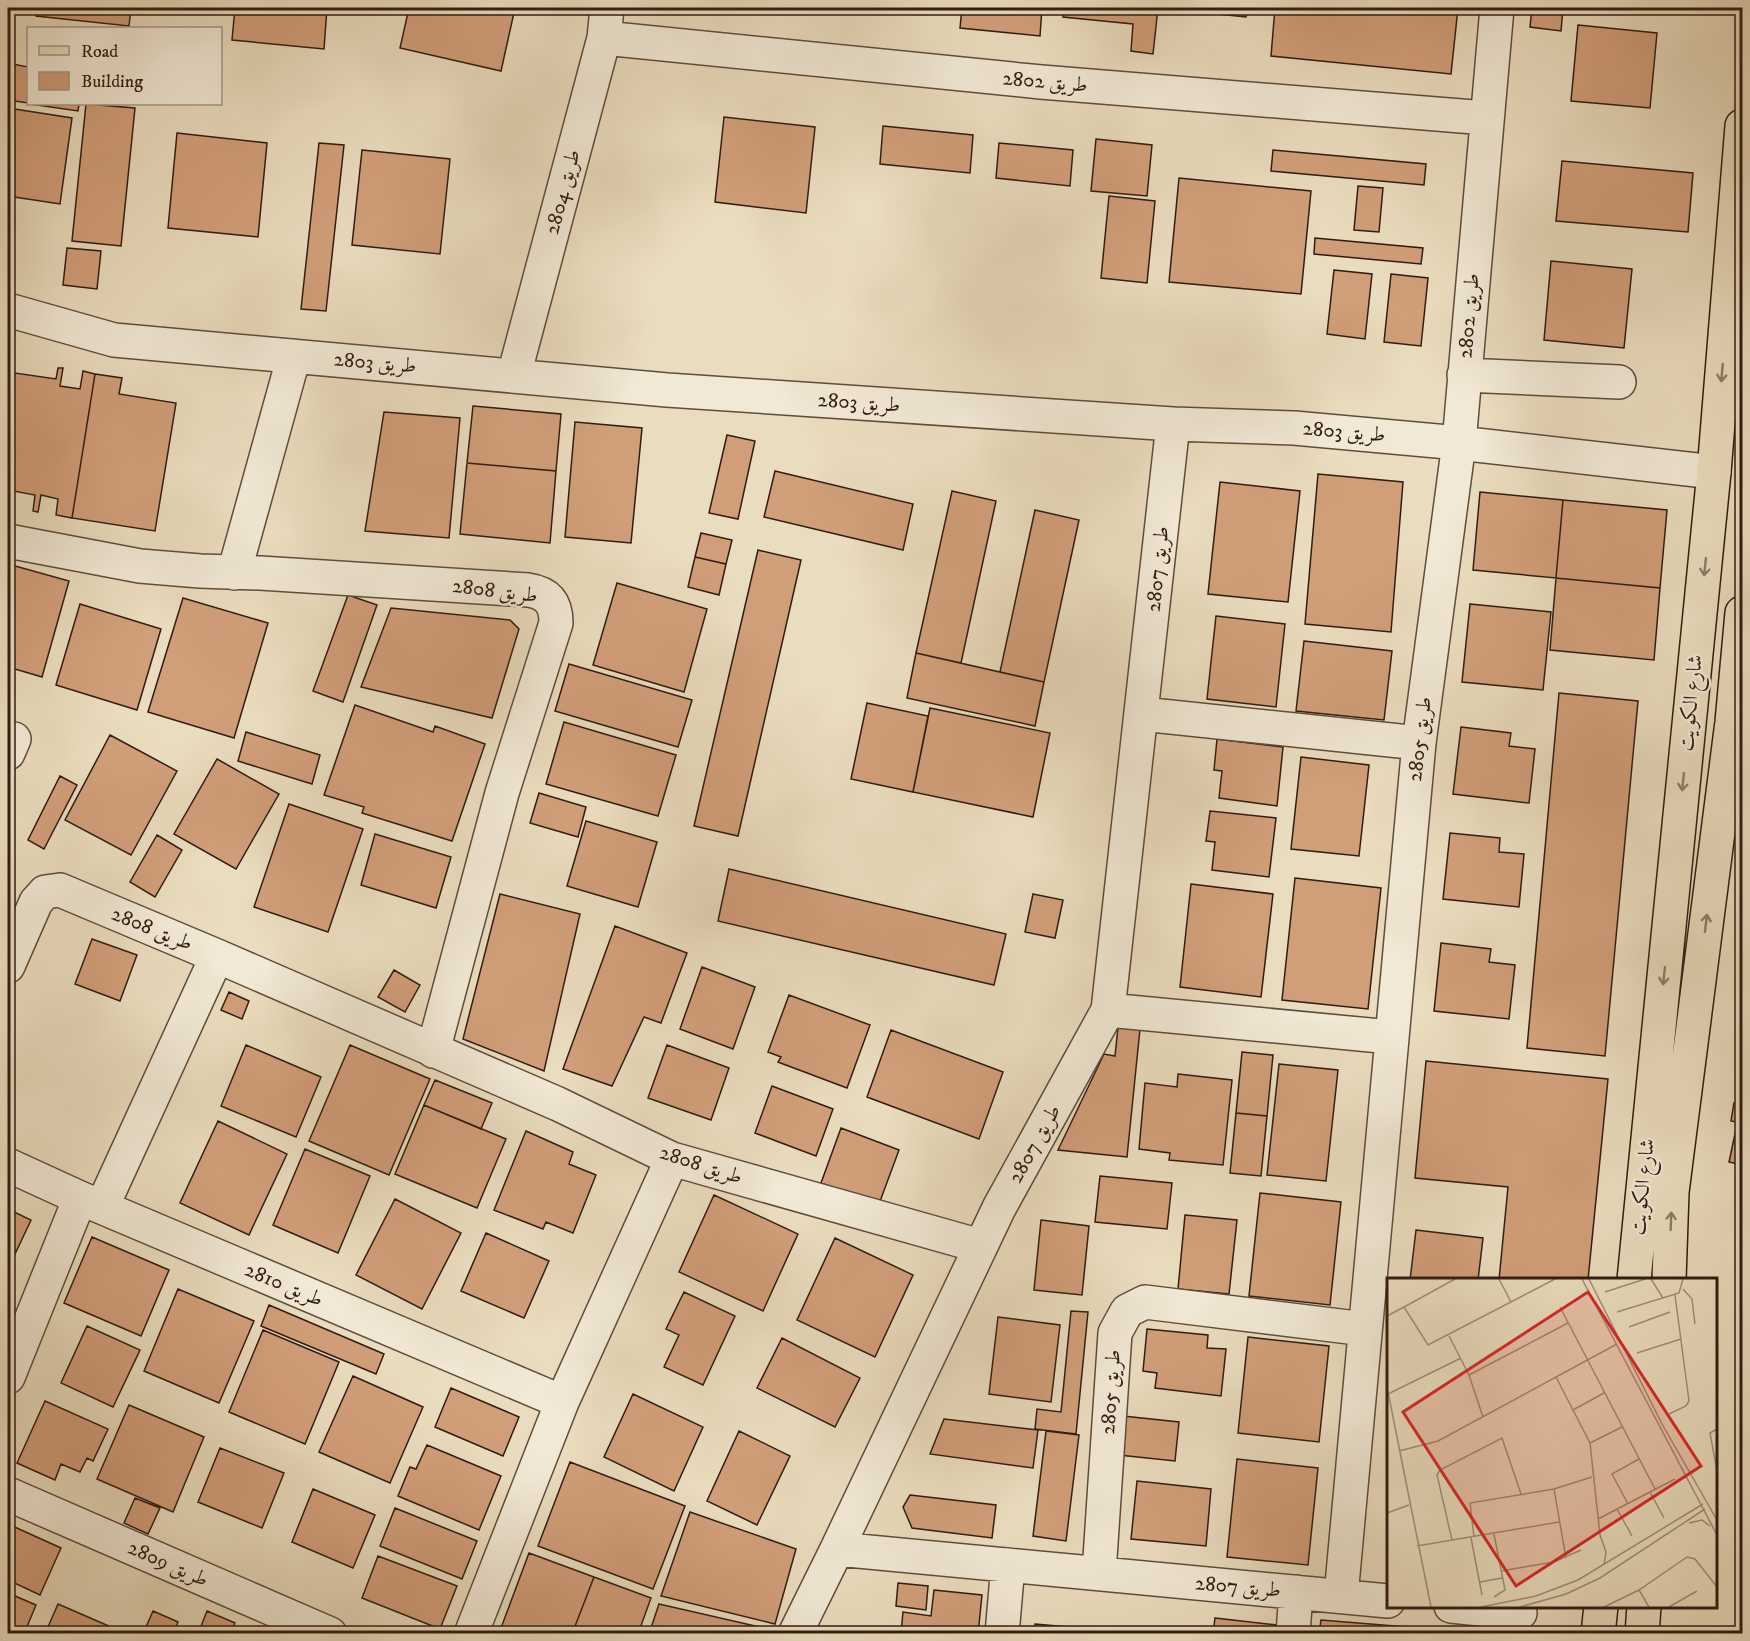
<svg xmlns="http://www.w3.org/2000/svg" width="1750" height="1641" viewBox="0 0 1750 1641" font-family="'IM FELL DW Pica',Amiri,serif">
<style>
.building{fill:#d19e7a;stroke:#311c12;stroke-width:1.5}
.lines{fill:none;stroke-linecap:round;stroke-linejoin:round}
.minor-casing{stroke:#5f4c3d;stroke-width:36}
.major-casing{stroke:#311c12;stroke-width:36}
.minor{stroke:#f1e8d5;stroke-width:33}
.major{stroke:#eadcbe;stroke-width:33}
.oneway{stroke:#8e7c68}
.labels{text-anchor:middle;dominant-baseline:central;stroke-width:4.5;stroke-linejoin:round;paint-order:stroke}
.street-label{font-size:21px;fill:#311c12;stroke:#f1e8d5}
.inset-road{fill:none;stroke:#a08f79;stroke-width:1.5}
.view{fill:#d62828;fill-opacity:0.15;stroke:#d62828;stroke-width:3}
.inset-edge{fill:none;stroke:#311c12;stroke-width:3}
</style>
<rect width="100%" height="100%" fill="#eadcbe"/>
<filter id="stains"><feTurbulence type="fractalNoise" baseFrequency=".00333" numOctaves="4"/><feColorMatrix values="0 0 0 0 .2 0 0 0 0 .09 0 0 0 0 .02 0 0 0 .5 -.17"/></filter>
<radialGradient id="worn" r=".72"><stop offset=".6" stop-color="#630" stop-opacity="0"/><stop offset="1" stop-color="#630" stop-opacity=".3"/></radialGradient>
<path class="building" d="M36,8H131L129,26L36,16Z
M235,8H327L324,49L232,40Z
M409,8H515L501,71L400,48Z
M962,8H1042L1040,36L960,28Z
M1064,8H1158L1153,54L1131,51L1133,24L1063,17Z
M1189,8H1246V17L1188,11Z
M1275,8H1458L1451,74L1271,56Z
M1532,8H1563L1561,31L1530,27Z
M1578,25L1657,33L1650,108L1571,101Z
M8,63L28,67V103L8,100Z
M30,104H79L78,111Z
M86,104L135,108L121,246L72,241Z
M8,108L72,118L60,204L8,196Z
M724,117L815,127L806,213L715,202Z
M883,126L973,135L970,173L880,164Z
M177,133L267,143L258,237L168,228Z
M1096,139L1152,145L1147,196L1091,191Z
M319,143L344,145L326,311L301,309Z
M999,143L1073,150L1070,186L996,178Z
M362,150L450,159L440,254L352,245Z
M1273,150L1426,164L1424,185L1271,171Z
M1562,161L1693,173L1688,232L1556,221Z
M1179,178L1311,191L1301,294L1169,282Z
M1358,186L1383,188L1379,232L1354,230Z
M1109,196L1155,201L1147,283L1101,278Z
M1315,238L1423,248L1421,264L1314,254Z
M67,248L101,251L97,289L63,285Z
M1551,261L1632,269L1624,348L1544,340Z
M1334,270L1372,274L1365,339L1327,334Z
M1391,274L1428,278L1421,346L1384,342Z
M58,368H63L60,386L80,389L83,371L95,374L72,518L56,515L58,499L41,495L38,512L33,511L35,495L8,490V417L15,373L56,379Z
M95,374L122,378L119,394L176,403L155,531L72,518Z
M473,406L561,414L556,471L467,463Z
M384,412L460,418L449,538L365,531Z
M575,422L642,428L631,543L565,537Z
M727,435L755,441L738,519L709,513Z
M467,463L556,471L550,543L460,534Z
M775,471L913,504L903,550L764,517Z
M1318,474L1403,482L1391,632L1305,624Z
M1220,482L1300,491L1288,602L1208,594Z
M952,491L996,501L961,663L916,653Z
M1480,492L1563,500L1556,578L1473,570Z
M1563,500L1667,510L1660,588L1556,578Z
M1035,510L1079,520L1044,682L1000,672Z
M701,533L732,540L726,564L695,557Z
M758,550L801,560L738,836L694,826Z
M695,557L726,564L719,595L688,587Z
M8,564L69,581L42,677L8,667Z
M1556,578L1660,588L1654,660L1550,650Z
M617,583L707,609L684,692L593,665Z
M348,595L377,605L343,702L313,691Z
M183,598L268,623L234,738L148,712Z
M80,604L161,629L137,710L56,685Z
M1470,604L1551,612L1543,690L1462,682Z
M391,608L510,620L519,629L492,718L361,687Z
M1216,616L1285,624L1276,707L1207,699Z
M1304,641L1392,651L1384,720L1296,711Z
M916,653L1044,682L1035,726L907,698Z
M569,664L692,700L678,747L555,711Z
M1559,693L1638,701L1605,1056L1527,1048Z
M867,703L928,716L913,792L851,779Z
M355,705L433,732L435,726L485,744L452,841L362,813L364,807L324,795Z
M930,708L1050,733L1033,817L913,792Z
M564,722L676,755L658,816L546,784Z
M1461,727L1511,733L1509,746L1535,749L1529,803L1453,794Z
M246,732L320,755L312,784L238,761Z
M110,735L177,771L131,855L65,820Z
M1217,739L1283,747L1277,806L1219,798L1222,771L1214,770Z
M1301,757L1369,765L1359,856L1291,849Z
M217,759L279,794L236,869L174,834Z
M60,776L77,785L44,849L28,840Z
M539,793L586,807L578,837L530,823Z
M289,804L363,829L328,932L254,907Z
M1210,811L1276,818L1269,877L1212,870L1215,842L1206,841Z
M586,821L657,842L638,907L567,886Z
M1450,833L1500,838L1499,852L1524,854L1519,907L1443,899Z
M375,834L451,857L436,908L361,885Z
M157,835L182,850L155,897L130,882Z
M729,869L1006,934L994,985L718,921Z
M1295,878L1381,888L1368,1009L1282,1000Z
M1191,884L1273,894L1261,997L1180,987Z
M500,894L580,914L544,1071L463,1039Z
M1033,894L1063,900L1055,938L1025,932Z
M615,926L687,953L661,1023L644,1017L612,1086L563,1069Z
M92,939L137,955L120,1001L75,984Z
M1441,943L1491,949L1489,962L1515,965L1509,1019L1434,1011Z
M702,967L755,987L733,1049L680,1029Z
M394,970L420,985L405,1012L378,997Z
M229,992L249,1001L242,1019L221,1010Z
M789,995L870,1025L847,1088L778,1062L781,1057L768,1052Z
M1742,1023V1087L1737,1086Z
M1118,1027L1140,1029L1127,1157L1058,1150L1104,1054L1115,1056Z
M891,1030L1003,1072L979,1139L867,1097Z
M246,1045L321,1077L296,1137L221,1106Z
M350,1045L430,1079L389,1175L309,1141Z
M667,1045L729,1068L711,1120L648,1098Z
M1242,1052L1273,1055L1267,1116L1236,1113Z
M1426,1061L1608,1079L1588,1280H1499L1508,1187L1415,1178Z
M1279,1064L1338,1070L1326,1181L1267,1175Z
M1178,1074L1232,1080L1223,1165L1169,1160L1170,1153L1139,1149L1145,1083L1177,1087Z
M435,1080L492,1103L481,1129L424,1105Z
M772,1086L833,1109L816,1156L755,1133Z
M1734,1103L1742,1105V1123L1731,1121Z
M424,1105L506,1139L477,1208L395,1174Z
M1236,1113L1267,1116L1261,1176L1230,1173Z
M218,1121L287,1154L249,1235L180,1203Z
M841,1128L899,1150L879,1204L821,1183Z
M1736,1129L1742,1130V1165L1729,1162Z
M526,1131L573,1152L569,1164L596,1175L573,1233L546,1222L543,1229L494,1210Z
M305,1149L370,1176L338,1253L273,1225Z
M1100,1176L1172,1183L1167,1229L1095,1222Z
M1260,1193L1341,1202L1330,1305L1249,1296Z
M714,1195L798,1234L763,1311L679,1272Z
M395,1199L461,1233L422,1309L356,1275Z
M8,1209L31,1220L8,1269Z
M1185,1215L1237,1220L1229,1294L1178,1289Z
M1041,1220L1089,1226L1082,1295L1034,1290Z
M1416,1230L1483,1238L1478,1280H1410Z
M486,1233L549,1261L524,1318L461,1291Z
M92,1237L169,1270L141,1336L64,1303Z
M835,1238L913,1275L875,1357L797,1320Z
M178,1289L254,1321L219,1403L144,1371Z
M684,1292L735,1316L703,1385L664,1367L679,1335L666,1329Z
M269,1305L384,1354L376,1374L261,1326Z
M1071,1311L1088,1312L1076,1434L1035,1429L1037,1409L1061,1412Z
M998,1317L1060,1325L1051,1402L989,1394Z
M87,1326L140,1350L113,1407L61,1383Z
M1147,1329L1208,1335L1207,1348L1226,1349L1221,1396L1155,1388L1157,1373L1143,1371Z
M263,1330L339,1362L305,1444L229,1412Z
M1248,1337L1329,1346L1319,1442L1238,1433Z
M782,1338L860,1378L835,1427L757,1388Z
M353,1376L423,1407L390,1483L319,1452Z
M451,1388L519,1417L503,1456L435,1427Z
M633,1394L703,1427L674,1491L604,1457Z
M45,1401L108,1429L93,1461L87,1458L80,1472L61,1464L55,1480L17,1463Z
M129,1405L204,1437L173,1512L97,1479Z
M1123,1416L1179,1422L1175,1461L1119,1455Z
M944,1419L1038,1430L1033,1468L930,1454Z
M739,1431L790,1456L757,1525L707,1501Z
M1046,1431L1079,1435L1066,1541L1033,1536Z
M427,1445L501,1476L479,1530L398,1496L410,1467L416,1469Z
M220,1448L284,1473L262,1528L198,1502Z
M1237,1459L1318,1468L1308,1565L1227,1557Z
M570,1462L685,1506L653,1589L538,1546Z
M1137,1481L1211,1489L1206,1546L1131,1539Z
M313,1489L375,1515L353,1568L292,1542Z
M910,1495L996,1505L992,1538L912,1528L903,1507Z
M135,1498L160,1508L148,1534L124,1523Z
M395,1508L477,1541L462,1579L380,1546Z
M690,1512L796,1549L775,1624L661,1596Z
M8,1524L61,1548L40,1595L8,1580Z
M529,1553L594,1577L572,1634H515L501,1628Z
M378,1556L457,1586L440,1629L362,1598Z
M594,1577L651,1598L638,1634H572Z
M898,1583L928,1586L926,1610L896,1606Z
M934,1590L982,1595L978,1634L901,1633L903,1612L931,1616Z
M8,1593L36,1605L24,1634H8Z
M58,1604L118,1630L117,1634H45Z
M659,1604L773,1630L771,1634H649Z
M153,1611L178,1622L175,1629L185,1634H143Z
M207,1611L235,1623L230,1634H198Z
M1215,1618L1277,1625L1276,1634H1213Z
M1321,1620L1407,1627V1634H1319Z
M1035,1624L1137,1633V1634H1034Z"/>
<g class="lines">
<g class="minor-casing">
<path id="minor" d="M604,38L1041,82L1486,118
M8,310L114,340L667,390L1173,424L1294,428L1459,443L1714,472
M514,375L604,38L607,8
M1464,375L1619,382
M8,541L140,566L200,571L260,573L528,590C548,593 556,603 556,623L502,793L433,1051
M234,573L294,356
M1142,714L1419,743
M8,753L14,739
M8,966L36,902L45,892L60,890L217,956L558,1104L672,1159L980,1246
M1108,1010L1391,1037
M8,1165L80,1198L562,1402
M102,1207L217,956
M8,1377L80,1198
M8,1494L330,1634
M837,1549L1388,1601
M1099,1573L1115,1333L1127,1311L1145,1302L1365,1329
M1341,1596L1419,743L1459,443L1497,8
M1451,1606L1520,1613
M471,1634L562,1402L672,1159
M795,1634L837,1549L999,1208L1108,1010L1173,424
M1002,1634L1008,1565
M1293,1634L1296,1592"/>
</g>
<g class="major-casing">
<path id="major" d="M1634,1280L1714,472L1742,126
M1669,1280L1672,1192L1732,722L1742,613
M1598,1634L1601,1606
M1642,1634L1644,1606"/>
</g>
<use href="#minor" class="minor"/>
<use href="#major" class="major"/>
</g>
<defs><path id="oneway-shaft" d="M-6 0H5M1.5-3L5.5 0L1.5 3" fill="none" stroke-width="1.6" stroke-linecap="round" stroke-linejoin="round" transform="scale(1.5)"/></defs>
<g class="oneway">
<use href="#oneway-shaft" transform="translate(1722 373) rotate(95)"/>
<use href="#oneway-shaft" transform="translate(1705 567) rotate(96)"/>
<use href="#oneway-shaft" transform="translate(1683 782) rotate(96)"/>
<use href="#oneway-shaft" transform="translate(1706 923) rotate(-83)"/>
<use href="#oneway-shaft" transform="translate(1664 976) rotate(96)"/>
<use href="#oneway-shaft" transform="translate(1671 1221) rotate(-88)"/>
</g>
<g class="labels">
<g class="street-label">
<text transform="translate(1045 82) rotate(5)">طريق 2802</text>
<text transform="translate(563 192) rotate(-75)">طريق 2804</text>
<text transform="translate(1469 316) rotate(-85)">طريق 2802</text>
<text transform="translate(375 363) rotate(5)">طريق 2803</text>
<text transform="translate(859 403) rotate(4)">طريق 2803</text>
<text transform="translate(1344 432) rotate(5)">طريق 2803</text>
<text transform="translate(1158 569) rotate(-84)">طريق 2807</text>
<text transform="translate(495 591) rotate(7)">طريق 2808</text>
<text transform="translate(1691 703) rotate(-84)">شارع الكويت</text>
<text transform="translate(1420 739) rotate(-83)">طريق 2805</text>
<text transform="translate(152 929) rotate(22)">طريق 2808</text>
<text transform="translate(1035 1144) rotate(-61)">طريق 2807</text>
<text transform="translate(701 1165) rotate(18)">طريق 2808</text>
<text transform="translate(1643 1187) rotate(-84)">شارع الكويت</text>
<text transform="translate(284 1285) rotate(23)">طريق 2810</text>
<text transform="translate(1111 1392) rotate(-86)">طريق 2805</text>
<text transform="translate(168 1564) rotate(24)">طريق 2809</text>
<text transform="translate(1238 1587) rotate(5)">طريق 2807</text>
</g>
</g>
<g transform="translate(1387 1278)">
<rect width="330" height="330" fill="#eadcbe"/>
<path class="inset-road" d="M68,1L17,29L41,67L168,1M112,1L124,24M195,1L330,257M202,1L275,146L330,242M264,1L276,20M296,11L305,21L308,46M218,14L258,1M173,29L268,211M230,34L292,15L296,1M0,38L17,29M242,49L283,34M62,58L82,97L96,139M250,75L294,61M82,97L181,45M169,99L203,165L213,257L219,274L217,287M0,109L44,329M1,116L74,80M186,132L217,115M282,136L299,128L302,123L288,17M330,151L323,155L330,193M203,165L235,149M12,173L51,163L230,66M167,211L179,280M263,214L277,240M241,226L225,196L252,181M230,231L245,258M0,235L22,227M211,241L288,201M302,245L315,242L323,248M107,256L118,312L107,319M87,259L83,225L167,211L205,199M84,260L95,317M65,262L50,197L53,192L115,160L134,216M30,268L172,244M114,293L167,284L194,272M93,304L115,300M252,312L262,329M94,329L149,318L191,302L316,226M133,329L179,316L213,300L318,231M217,329L252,312L300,279L308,281L330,309M282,329L310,313"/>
<path class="view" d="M201,14L314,188L129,308L16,134Z"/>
<rect width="330" height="330" class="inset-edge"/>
</g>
<rect width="1750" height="1641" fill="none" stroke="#eadcbe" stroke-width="30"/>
<rect x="9" y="9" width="1732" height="1623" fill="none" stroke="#311c12" stroke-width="3"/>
<rect x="15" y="15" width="1720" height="1611" fill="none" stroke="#311c12" stroke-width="1.5"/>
<rect x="27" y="27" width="195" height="78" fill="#f1e8d5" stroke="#a49687" stroke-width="1.5"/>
<rect x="39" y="46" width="30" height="9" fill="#eadcbe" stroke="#a49687" stroke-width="1.5"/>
<text x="81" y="57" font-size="18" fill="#311c12">Road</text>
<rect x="39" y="72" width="30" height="18" fill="#d19e7a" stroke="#a49687" stroke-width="1.5"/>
<text x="81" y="87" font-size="18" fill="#311c12">Building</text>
<rect width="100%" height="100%" filter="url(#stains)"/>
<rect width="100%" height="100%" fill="url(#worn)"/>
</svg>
